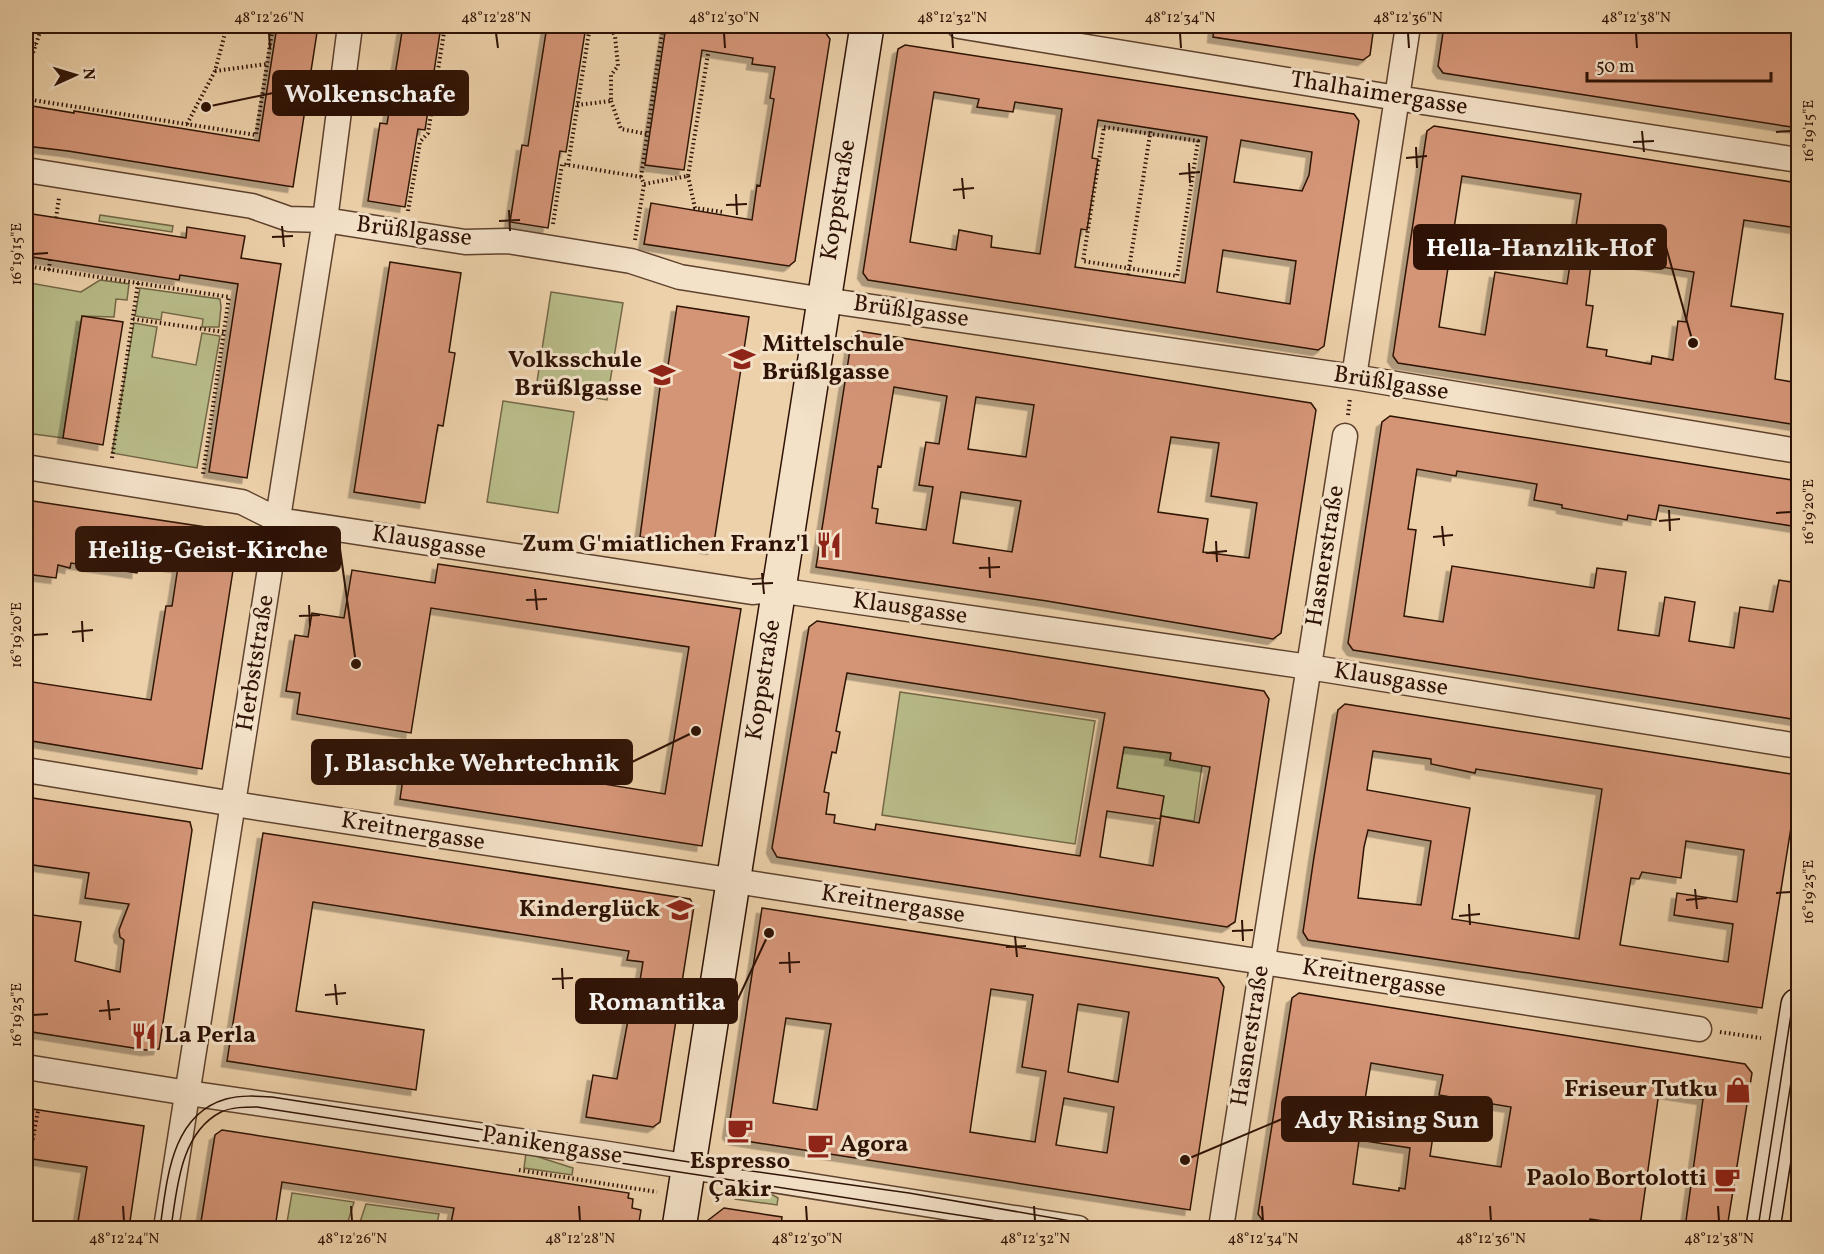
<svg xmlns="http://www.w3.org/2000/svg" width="1824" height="1254" viewBox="0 0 1824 1254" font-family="Vollkorn,serif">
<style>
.green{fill:#b8bc89;stroke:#736747;stroke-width:1.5}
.building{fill:#d49577;stroke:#2e1205;stroke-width:1.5;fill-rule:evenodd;filter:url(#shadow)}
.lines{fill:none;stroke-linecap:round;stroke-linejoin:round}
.minor-casing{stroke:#5e422e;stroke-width:27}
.secondary-casing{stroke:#2e1205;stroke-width:36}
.path{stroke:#2e1205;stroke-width:4;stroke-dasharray:1.5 3;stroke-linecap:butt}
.minor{stroke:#f3e1c8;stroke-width:24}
.secondary{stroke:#f3e1c8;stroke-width:33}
.tram{stroke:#2e1205;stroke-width:1.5}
.ticks{fill:none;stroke:#2e1205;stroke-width:2}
.labels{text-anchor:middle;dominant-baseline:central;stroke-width:6;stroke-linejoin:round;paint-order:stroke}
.street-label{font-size:24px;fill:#2e1205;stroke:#f3e1c8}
.poi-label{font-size:24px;font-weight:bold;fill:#2e1205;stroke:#f3e1c8;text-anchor:end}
.leader{fill:none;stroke:#2e1205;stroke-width:2}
.callout-dot{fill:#2e1205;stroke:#f3e1c8;stroke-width:2}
.callout{fill:#2e1205;stroke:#2e1205;stroke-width:2}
.callout-label{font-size:26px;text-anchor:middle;font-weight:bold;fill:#fff}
.neatline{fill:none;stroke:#2e1205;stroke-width:2}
.ticks-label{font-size:15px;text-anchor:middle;fill:#2e1205}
</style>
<defs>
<filter id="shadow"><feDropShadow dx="-5.5" dy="5.5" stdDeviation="0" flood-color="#0004"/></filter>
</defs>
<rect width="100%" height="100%" fill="#edd1aa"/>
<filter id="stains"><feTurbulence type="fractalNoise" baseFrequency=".00333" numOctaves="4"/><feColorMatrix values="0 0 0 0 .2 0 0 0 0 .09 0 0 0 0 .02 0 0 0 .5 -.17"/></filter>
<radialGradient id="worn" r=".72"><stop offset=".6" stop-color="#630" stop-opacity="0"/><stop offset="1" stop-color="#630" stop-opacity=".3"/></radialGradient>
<path class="green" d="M100,215L173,226L172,232L99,221Z
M100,280L129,284L127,300L116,299L114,317L82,316L63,438L26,433V287L30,283L81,292Z
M140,288L220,299L221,307L219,327H202L203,319L162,312L161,320L135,316Z
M551,292L623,303L607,400L536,388Z
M134,323L157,327L152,357L196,365L202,333L220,336L197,468L112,453Z
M503,401L574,412L558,513L487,502Z
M900,692L1095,721L1075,844L882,815Z
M1124,747L1171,753L1170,760L1202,765L1194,821L1161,816L1163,796L1117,788Z
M526,1153L573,1168L572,1175L524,1168Z
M292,1193L354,1202L346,1228H286Z
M734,1193L773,1195L778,1198L777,1205L735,1199Z
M366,1204L439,1214L436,1228H358Z"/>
<path class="building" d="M277,26H318L293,187L68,151L26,146V105L74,113V111L259,141Z
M403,26H441L425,130L418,129L405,207L368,201L380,123L387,124Z
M547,26H586L566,152L560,151L548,228L510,222L522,145L528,146Z
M666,26H782L825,32L830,39L795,261L789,266L644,244L651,203L752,220L757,185L760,186L774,99L770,98L775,67L752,64L753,58L702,50L684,170L645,165Z
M1214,26H1374L1370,55L1363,60L1213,37Z
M1444,26H1798V128L1443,73L1438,66Z
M905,45L1354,114L1359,121L1324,346L1318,350L868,280L863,273L898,49ZM934,92L979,99L977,107L1013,112L1015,102L1062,109L1040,254L991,247L992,236L959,230L956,250L910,242ZM1098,120L1207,137L1185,283L1075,267L1081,229L1087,230L1098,159L1092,158ZM1241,140L1312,152L1309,175L1302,191L1234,182ZM1223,250L1296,261L1290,304L1217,292Z
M1434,126L1798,183V223L1797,228L1744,220L1731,306L1783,314L1775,379L1798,383V425L1398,363L1393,356L1427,131ZM1462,176L1581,194L1567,284L1495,272L1485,335L1439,327ZM1592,256L1694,272L1686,322L1678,321L1673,360L1652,356L1651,364L1606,356L1607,350L1587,347L1593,306L1586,305Z
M26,213L186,238L187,227L245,236L241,258L281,264L247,478L209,472L238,284L180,275L179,280L26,256Z
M390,262L461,273L449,352L455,353L443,426L438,425L425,503L354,492Z
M677,306L749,317L713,549L640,537L663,365L668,366Z
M82,316L123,322L103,445L63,438Z
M858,331L1311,403L1316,410L1281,633L1273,639L1047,601L816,567L852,337ZM894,387L947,396L939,444L926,442L919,485L933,487L926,530L876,523L878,509L872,508L878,466L881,467ZM976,397L1034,405L1026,457L968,449ZM1171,437L1219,443L1211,496L1257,503L1249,558L1203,552L1208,519L1158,512ZM961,492L1021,501L1012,552L953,543Z
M1390,416L1798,481V527L1659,505L1656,520L1628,515L1627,520L1562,508V505L1534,500L1537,484L1457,471L1456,476L1417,469L1408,529L1416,530L1404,616L1443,622L1452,566L1594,588L1597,568L1626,572L1618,630L1659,636L1665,597L1695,602L1689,641L1734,648L1740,607L1773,612L1779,580L1798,583V720L1353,650L1348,643L1382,422Z
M26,500L239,532L202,769L26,740V681L151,700L166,606H172L178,567L138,561L137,573L71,563L70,568L58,565L56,578L26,574Z
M438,564L741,609L702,846L400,799L407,752L665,794L689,647L431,608L411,733L297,714L300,693L286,691L295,635L308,637L312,613L344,618L352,570L435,583Z
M817,621L1264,691L1269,699L1235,922L1227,927L777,857L772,848L809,627ZM847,673L1105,713L1080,856L876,824L875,830L834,823L835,815L826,814L829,793L824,792L832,752L836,753L840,732L836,731ZM1124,747L1171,753L1170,760L1210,767L1199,823L1161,816L1153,866L1100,857L1107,811L1160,819L1164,796L1117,788Z
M1345,704L1791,774L1798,784L1762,1008L1308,940L1303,932L1314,857L1338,710ZM1373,751L1431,759V764L1475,773L1476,769L1602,789L1579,939L1452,919L1470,808L1367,790ZM1368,830L1431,841L1421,905L1358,898L1364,847ZM1686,841L1744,850L1737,902L1677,893L1674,915L1733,924L1728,962L1620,945L1631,878L1639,879L1642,872L1681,878Z
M26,797L190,822L192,830L159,1049L146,1050L26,1031V914L81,922L75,961L120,972L124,940L120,937L119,930L129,904L85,898L89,873L26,864Z
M263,833L690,899L694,906L660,1122L653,1127L586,1117L593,1075L617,1079L632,999H637L643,962L627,960L629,951L313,902L296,1011L424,1030L416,1090L227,1061Z
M762,908L1218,978L1224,987L1190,1210L733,1139L728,1133ZM991,989L1033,995L1022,1067L1046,1071L1035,1142L970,1132ZM1078,1004L1129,1012L1118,1082L1068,1072ZM786,1018L831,1024L817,1110L773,1103ZM1064,1098L1114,1107L1107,1153L1056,1145Z
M1299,993L1745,1064L1752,1073L1727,1228H1685L1703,1099L1659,1092L1640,1226L1590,1219L1589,1228H1306L1264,1222L1258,1214L1292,998ZM1371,1063L1443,1075L1439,1095L1511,1107L1501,1167L1430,1156L1434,1129L1362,1118ZM1359,1140L1410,1148L1405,1189L1399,1188V1191L1353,1184Z
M26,1108L144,1126L129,1228H77L87,1167L26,1158Z
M222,1130L629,1193L628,1198L633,1199L632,1208L641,1210L638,1228H483L451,1223L454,1208L282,1182L275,1228H200L215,1135Z
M724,1208L782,1217L781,1228H698Z"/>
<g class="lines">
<g class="minor-casing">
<path id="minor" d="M959,26L1397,98L1798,160
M26,170L252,206L289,219L325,220L465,242L508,241L631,261L680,277L824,300L1354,377L1798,451
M1354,377L1408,26
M26,467L242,502L278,520L752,592L777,590L1309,667L1798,746
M26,770L234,804L1699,1029
M26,1067L188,1093L602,1153L1078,1228
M166,1228L325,220L350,26
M1221,1228L1345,436"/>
</g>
<g class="secondary-casing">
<path id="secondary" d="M679,1228L867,26
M1763,1228L1798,1005"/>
</g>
<path class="path" d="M26,43L36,44
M215,71L267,64
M26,74L42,26
M26,99L256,135L273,26
M611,101L621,129L647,134
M577,105L611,101V75L618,66L615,36L613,32L590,28
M187,124L215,71L227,26
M1104,127L1198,141L1177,276L1083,261Z
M568,165L590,26
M688,176L695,208L723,212
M641,177L663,26
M408,211L420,142L428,133L445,26
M56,218L59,198
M553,224L562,164L641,177L644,184L688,176L708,54
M635,240L644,184
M26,266L229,297L203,474
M49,270L50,259
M1128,275L1151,128
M133,319L224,332
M1348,415L1350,398
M112,458L138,283
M1720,1032L1761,1038
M519,1170L657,1192
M26,1175L38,1111"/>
<use href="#minor" class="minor"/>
<use href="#secondary" class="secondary"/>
<path class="tram" d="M160,1228C167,1182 170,1115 226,1099C241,1095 257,1096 272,1097L715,1166L909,1193L1111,1228
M171,1228C177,1189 180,1133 221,1112C232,1107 245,1107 257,1107L1043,1228
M1758,1228L1798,969
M1768,1228L1798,1038"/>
</g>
<path class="ticks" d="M269,33L270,48M496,33L498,48M724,33L725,48M952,33L953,48M1180,33L1181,48M1408,33L1409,48M1636,33L1637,48M1642,131L1644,152M1776,132L1791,131M1633,142L1654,141M1416,147L1417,168M1406,158L1427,156M1189,163L1190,183M1179,174L1200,172M962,178L964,199M953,190L974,188M736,194L737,215M726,205L747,204M509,210L510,231M499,221L520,220M282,226L284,247M272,237L293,236M33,254L48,253M1669,510L1670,531M1776,513L1791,512M1659,521L1680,519M1442,526L1444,546M1433,537L1453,535M1216,541L1217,562M1206,553L1227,551M989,557L990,578M979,568L1000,567M762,573L764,594M752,584L773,583M535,589L537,610M526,600L547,599M309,605L310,626M299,616L320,615M82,621L83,642M72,632L93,630M33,635L48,634M1695,889L1697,909M1776,893L1791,892M1686,900L1707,898M1469,904L1470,925M1459,916L1480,914M1242,920L1243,941M1232,931L1253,930M1015,936L1017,957M1006,947L1026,946M789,952L790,973M779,963L800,962M562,968L563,989M552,979L573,978M335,984L337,1005M325,995L346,993M108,1000L110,1020M99,1011L120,1009M33,1015L48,1014M123,1206L124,1221M351,1206L352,1221M579,1206L580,1221M806,1206L807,1221M1034,1206L1035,1221M1262,1206L1263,1221M1490,1206L1491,1221M1718,1206L1719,1221"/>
<defs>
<g id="school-bare" transform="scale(2.07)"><path d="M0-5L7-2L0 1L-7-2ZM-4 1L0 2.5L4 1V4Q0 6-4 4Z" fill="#8f2418" stroke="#f3e1c8" stroke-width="2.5" paint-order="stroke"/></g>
<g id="restaurant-bare" transform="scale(2.07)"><path d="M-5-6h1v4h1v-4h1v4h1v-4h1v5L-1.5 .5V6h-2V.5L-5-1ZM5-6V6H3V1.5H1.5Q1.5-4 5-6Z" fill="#8f2418" stroke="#f3e1c8" stroke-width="2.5" paint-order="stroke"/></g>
<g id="shop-bare" transform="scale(2.07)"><path d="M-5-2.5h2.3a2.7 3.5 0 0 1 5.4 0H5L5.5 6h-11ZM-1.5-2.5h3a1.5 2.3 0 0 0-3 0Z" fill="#8f2418" stroke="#f3e1c8" stroke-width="2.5" paint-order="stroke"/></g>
<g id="cafe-bare" transform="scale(2.07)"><path d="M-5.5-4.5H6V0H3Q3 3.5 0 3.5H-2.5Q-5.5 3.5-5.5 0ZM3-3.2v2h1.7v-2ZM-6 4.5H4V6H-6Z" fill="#8f2418" stroke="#f3e1c8" stroke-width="2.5" paint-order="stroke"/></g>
</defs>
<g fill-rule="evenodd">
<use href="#school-bare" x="742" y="359"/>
<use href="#school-bare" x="662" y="375"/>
<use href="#restaurant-bare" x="829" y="545"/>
<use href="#school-bare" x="680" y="910"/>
<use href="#restaurant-bare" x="144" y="1036"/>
<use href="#shop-bare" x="1738" y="1090"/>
<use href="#cafe-bare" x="740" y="1130"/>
<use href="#cafe-bare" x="820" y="1145"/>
<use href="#cafe-bare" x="1727" y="1179"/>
</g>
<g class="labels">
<g class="street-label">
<text transform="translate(1379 94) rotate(9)">Thalhaimergasse</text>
<text transform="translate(839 200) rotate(-81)">Koppstraße</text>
<text transform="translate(414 232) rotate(7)">Brüßlgasse</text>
<text transform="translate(911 312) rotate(8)">Brüßlgasse</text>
<text transform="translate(1391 384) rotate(9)">Brüßlgasse</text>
<text transform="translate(429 543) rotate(9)">Klausgasse</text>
<text transform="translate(1326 556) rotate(-81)">Hasnerstraße</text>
<text transform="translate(910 609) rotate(8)">Klausgasse</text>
<text transform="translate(256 663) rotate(-81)">Herbststraße</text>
<text transform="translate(764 680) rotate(-81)">Koppstraße</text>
<text transform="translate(1391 680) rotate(9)">Klausgasse</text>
<text transform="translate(413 832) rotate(9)">Kreitnergasse</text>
<text transform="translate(893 905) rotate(9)">Kreitnergasse</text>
<text transform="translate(1374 979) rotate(9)">Kreitnergasse</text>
<text transform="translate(1251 1036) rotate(-81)">Hasnerstraße</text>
<text transform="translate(552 1146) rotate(9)">Panikengasse</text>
</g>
<g class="poi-label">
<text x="762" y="345" text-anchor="start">Mittelschule<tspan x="762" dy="28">Brüßlgasse</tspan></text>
<text x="642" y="361">Volksschule<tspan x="642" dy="28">Brüßlgasse</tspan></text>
<text x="809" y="545">Zum G'miatlichen Franz'l</text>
<text x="660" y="910">Kinderglück</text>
<text x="164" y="1036" text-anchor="start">La Perla</text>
<text x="1718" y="1090">Friseur Tutku</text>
<text x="840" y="1145" text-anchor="start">Agora</text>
<text x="740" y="1162" text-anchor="middle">Espresso<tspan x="740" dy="28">Çakir</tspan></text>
<text x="1707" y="1179">Paolo Bortolotti</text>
</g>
</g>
<path class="leader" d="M206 107L273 93M1693 343L1666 247M356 664L340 549M696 731L632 762M769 933L737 1001M1185 1160L1282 1119"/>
<g class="callout-dot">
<circle cx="206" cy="107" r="6"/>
<circle cx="1693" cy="343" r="6"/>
<circle cx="356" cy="664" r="6"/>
<circle cx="696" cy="731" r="6"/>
<circle cx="769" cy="933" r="6"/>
<circle cx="1185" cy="1160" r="6"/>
</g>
<g class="callout">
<rect x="273" y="71" width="195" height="44" rx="6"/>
<rect x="1414" y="225" width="252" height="44" rx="6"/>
<rect x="76" y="527" width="264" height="44" rx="6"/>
<rect x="312" y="740" width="320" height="44" rx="6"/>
<rect x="576" y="979" width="161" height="44" rx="6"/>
<rect x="1282" y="1097" width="210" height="44" rx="6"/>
</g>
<g class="callout-label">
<text x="370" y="102">Wolkenschafe</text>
<text x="1540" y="256">Hella-Hanzlik-Hof</text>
<text x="208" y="558">Heilig-Geist-Kirche</text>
<text x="472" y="771">J. Blaschke Wehrtechnik</text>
<text x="657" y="1010">Romantika</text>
<text x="1387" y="1128">Ady Rising Sun</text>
</g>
<rect width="1824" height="1254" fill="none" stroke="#edd1aa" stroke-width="66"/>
<g transform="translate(75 75) rotate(86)" stroke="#f3e1c8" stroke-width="4.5" paint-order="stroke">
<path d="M0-4.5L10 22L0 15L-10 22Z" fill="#2e1205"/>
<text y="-9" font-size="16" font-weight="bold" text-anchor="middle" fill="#2e1205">N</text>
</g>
<path d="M1587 72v9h184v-9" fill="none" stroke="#2e1205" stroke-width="3"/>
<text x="1596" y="72" font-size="18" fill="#2e1205" stroke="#f3e1c8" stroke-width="4.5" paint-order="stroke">50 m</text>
<rect x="33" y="33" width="1758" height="1188" class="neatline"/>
<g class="ticks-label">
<text x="269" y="22">48°12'26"N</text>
<text x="496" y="22">48°12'28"N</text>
<text x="724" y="22">48°12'30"N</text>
<text x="952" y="22">48°12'32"N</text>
<text x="1180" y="22">48°12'34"N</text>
<text x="1408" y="22">48°12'36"N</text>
<text x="1636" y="22">48°12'38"N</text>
<text transform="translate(1808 131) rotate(-90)" y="5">16°19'15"E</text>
<text transform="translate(16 254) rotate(-90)" y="5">16°19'15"E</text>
<text transform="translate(1808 512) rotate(-90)" y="5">16°19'20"E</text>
<text transform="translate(16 635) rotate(-90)" y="5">16°19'20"E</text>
<text transform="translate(1808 892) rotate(-90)" y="5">16°19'25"E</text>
<text transform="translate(16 1015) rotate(-90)" y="5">16°19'25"E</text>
<text x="124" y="1243">48°12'24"N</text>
<text x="352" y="1243">48°12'26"N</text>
<text x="580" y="1243">48°12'28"N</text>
<text x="807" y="1243">48°12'30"N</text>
<text x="1035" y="1243">48°12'32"N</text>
<text x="1263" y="1243">48°12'34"N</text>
<text x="1491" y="1243">48°12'36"N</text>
<text x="1719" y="1243">48°12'38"N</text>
</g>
<rect width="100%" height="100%" filter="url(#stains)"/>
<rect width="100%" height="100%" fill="url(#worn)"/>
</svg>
